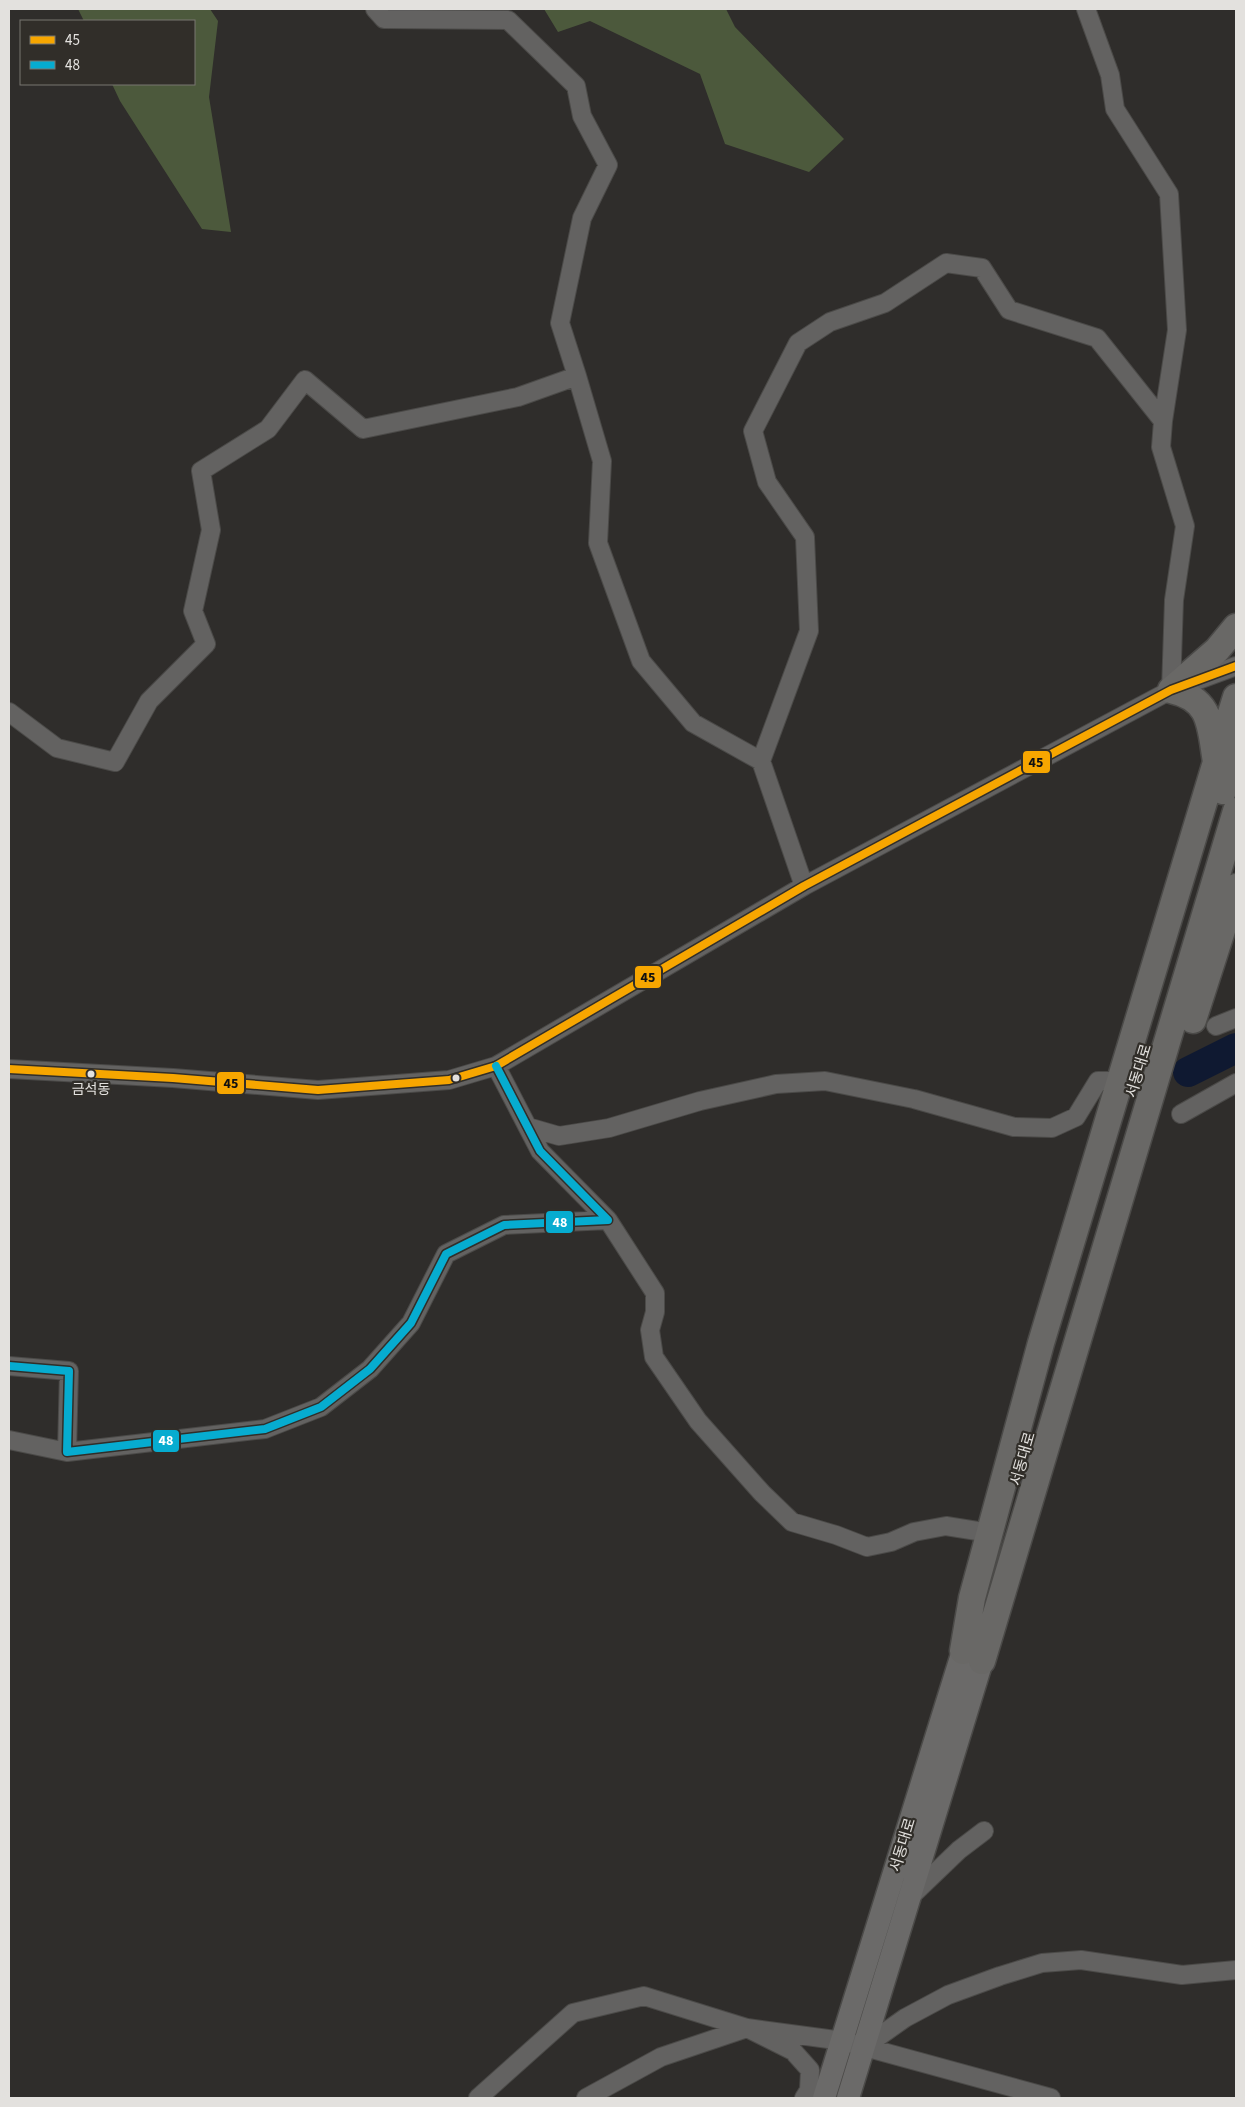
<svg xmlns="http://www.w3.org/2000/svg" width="1245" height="2107" viewBox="0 0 1245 2107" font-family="'Source Sans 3','Noto Sans KR',sans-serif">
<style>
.forest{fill:#4c593c}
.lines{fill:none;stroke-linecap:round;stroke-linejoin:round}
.river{stroke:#0f1931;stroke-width:30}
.minor-casing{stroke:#4b4a48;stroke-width:20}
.major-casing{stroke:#4b4a48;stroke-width:25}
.highway-casing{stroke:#4b4a48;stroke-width:29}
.minor{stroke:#636261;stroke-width:18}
.major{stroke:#6b6a69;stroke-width:22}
.highway{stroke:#696866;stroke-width:26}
.bus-1-casing{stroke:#312e29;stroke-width:11}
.bus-2-casing{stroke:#312e29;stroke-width:11}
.bus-1{stroke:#f7a600;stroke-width:8}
.bus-2{stroke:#06acd0;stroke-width:8}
.bus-dot{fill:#e3e1de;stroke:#312e29;stroke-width:2}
.labels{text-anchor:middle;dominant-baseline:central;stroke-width:4.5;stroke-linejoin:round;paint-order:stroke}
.bus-label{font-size:14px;fill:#e3e1de;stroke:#312e29}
.street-label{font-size:15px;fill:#e3e1de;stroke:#312e29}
.line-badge{stroke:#312e29;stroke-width:2}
.badge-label{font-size:14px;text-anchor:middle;font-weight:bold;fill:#fff}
.pale-badge-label{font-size:14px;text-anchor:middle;font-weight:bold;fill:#111}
</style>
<rect width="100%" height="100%" fill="#2f2d2b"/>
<path class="forest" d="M78,9H210L218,21L209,97L231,232L202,229L120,101L112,84H194V21H84Z
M544,9H726L735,27L844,139L809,172L725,144L700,74L590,21L558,32Z"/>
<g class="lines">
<path class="river" d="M1188,1072L1236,1048"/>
<g class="minor-casing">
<path id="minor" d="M1086,9L1110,75L1115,109L1169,194L1177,330L1163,421
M577,376L602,461L598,543L641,661L693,723L761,761L804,886
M9,712L57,748L115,762L149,701L206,644L193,611L211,530L201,471L268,429L305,380L363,429L518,397L577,376L560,323L582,218L608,165L582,116L576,86L508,20L384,19L375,9
M761,761L809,631L805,537L767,482L753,431L798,343L830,322L885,303L946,263L982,268L1009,310L1097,338L1163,421L1161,447L1185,526L1174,600L1171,690
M1216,1026L1236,1018
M9,1069L173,1078L318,1090L449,1080L496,1066L804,886L1171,690L1236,666
M1181,1114L1236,1083
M528,1127L559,1136L609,1128L700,1101L776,1084L825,1081L914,1099L1014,1127L1052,1128L1076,1117L1098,1081H1119
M608,1220L655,1293V1312L650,1330L654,1357L698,1421L762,1493L792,1522L836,1535L867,1547L891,1542L914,1532L946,1526L990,1533
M9,1366L69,1371L67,1452L265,1429L321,1407L370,1369L411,1323L446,1254L504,1225L608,1220L540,1151L496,1066
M9,1440L67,1452
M909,1898L959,1850L984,1831
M864,2047L905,2018L948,1995L1000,1976L1042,1963L1081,1960L1182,1975L1236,1970
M478,2098L573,2013L644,1996L747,2028L843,2041L1051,2098
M586,2098L661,2057L747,2028L793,2051L810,2070L809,2090L804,2098"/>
</g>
<g class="major-casing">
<path id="major" d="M824,2098L963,1651
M848,2098L982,1661"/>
</g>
<g class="highway-casing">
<path id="highway" d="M1171,690L1217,650L1236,627
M1217,758L1236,697
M1223,791L1236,748
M1193,1020L1236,887
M963,1651L972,1598L1041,1343L1216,762C1210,726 1212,699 1171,690
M982,1661L1236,811"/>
</g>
<use href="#minor" class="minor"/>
<use href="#major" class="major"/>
<use href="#highway" class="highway"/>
<g class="bus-1-casing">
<path id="bus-1" d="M9,1069L173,1078L318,1090L449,1080L496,1066L804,886L1171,690L1236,666"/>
</g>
<g class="bus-2-casing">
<path id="bus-2" d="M9,1366L69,1371L67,1452L265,1429L321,1407L370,1369L411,1323L446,1254L504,1225L608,1220L540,1151L496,1066"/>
</g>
<use href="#bus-1" class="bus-1"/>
<use href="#bus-2" class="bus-2"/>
</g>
<g class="bus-dot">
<circle cx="91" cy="1074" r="4.5"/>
<circle cx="456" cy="1078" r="4.5"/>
</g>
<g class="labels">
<g class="bus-label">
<text x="91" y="1090">금석동</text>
</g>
<g class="street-label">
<text transform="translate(1139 1071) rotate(-73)">서동대로</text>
<text transform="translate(1023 1459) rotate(-74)">서동대로</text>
<text transform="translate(903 1845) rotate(-73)">서동대로</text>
</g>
</g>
<g class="line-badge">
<rect x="1022" y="750" width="29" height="24" rx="5" fill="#f7a600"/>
<rect x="634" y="965" width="28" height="24" rx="5" fill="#f7a600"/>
<rect x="216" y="1071" width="29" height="24" rx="5" fill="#f7a600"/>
<rect x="545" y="1210" width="29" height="24" rx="5" fill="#06acd0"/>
<rect x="152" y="1429" width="28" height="24" rx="5" fill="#06acd0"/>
</g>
<g class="badge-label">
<text x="560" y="1227">48</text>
<text x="166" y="1445">48</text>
</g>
<g class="pale-badge-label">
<text x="1036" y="767">45</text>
<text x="648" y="982">45</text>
<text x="231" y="1088">45</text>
</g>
<rect width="1245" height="2107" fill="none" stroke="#e3e1de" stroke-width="20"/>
<rect x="20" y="20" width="175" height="65" fill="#312e29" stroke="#787671"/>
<rect x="30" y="36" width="25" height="8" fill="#f7a600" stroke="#787671"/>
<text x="65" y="45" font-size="15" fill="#e3e1de">45</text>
<rect x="30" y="61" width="25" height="8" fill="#06acd0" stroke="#787671"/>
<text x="65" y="70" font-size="15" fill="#e3e1de">48</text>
</svg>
